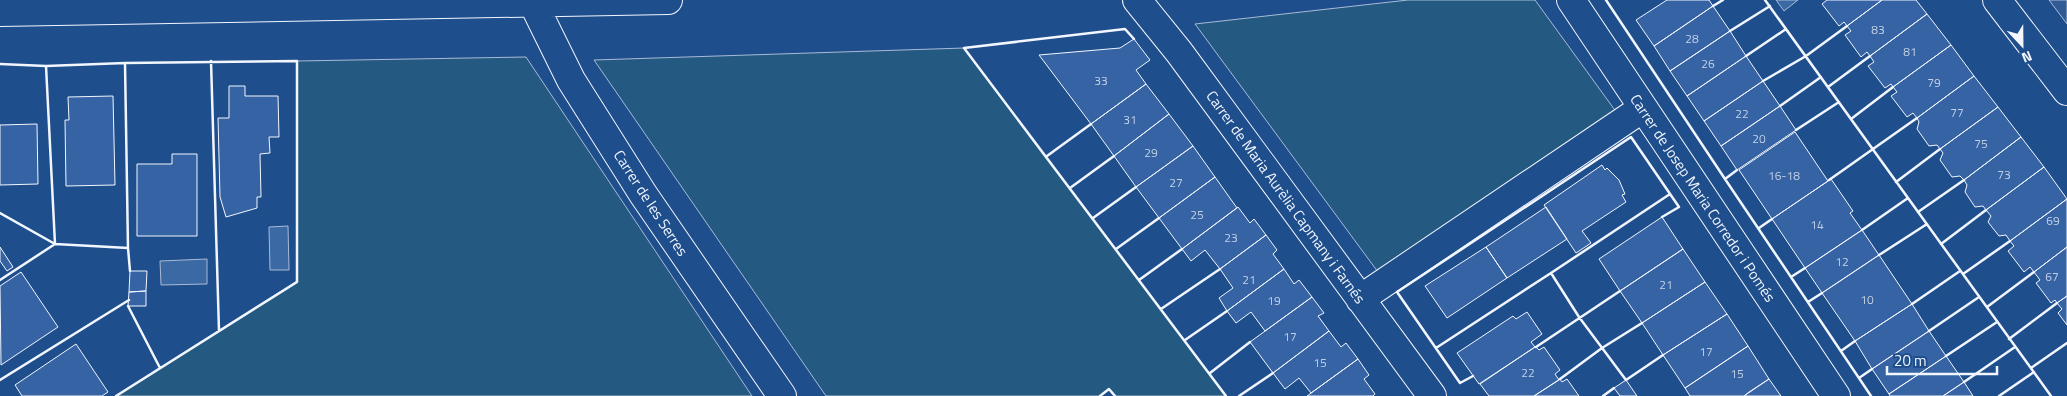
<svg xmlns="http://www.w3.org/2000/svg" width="2067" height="396" viewBox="0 0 2067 396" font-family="'Titillium Web',sans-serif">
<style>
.green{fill:#245a82;stroke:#a8bbd7}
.parking{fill:#305b95;stroke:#a8bbd7}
.water{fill:#3b69a3;stroke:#a8bbd7}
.building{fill:#3563a3;stroke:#f2f6ff}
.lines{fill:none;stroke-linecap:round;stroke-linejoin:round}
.minor-casing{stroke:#f2f6ff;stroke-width:30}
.minor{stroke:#1f4e8c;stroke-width:28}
.wall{stroke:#f2f6ff;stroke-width:2.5}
.labels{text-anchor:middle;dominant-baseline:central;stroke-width:4;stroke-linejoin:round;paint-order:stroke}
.number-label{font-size:12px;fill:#c3d1e8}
.street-label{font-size:15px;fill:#f2f6ff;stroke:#1f4e8c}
</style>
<rect width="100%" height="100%" fill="#1f4e8c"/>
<path class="green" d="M1408,0H1535L1617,113L1378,272L1195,24Z
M964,48L1226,396H1115L1109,389L1100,396H826L594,60Z
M526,57L752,396H116L297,281V61Z"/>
<path class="parking" d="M2049,0H2067V24Z"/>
<path class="water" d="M1776,0H1798L1784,11Z
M288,226L289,270H270L269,227Z
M207,259V284L161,285L160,261Z"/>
<path class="building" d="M1667,0H1709L1713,6L1654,46L1636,20Z
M1827,0H1882L1847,26L1844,22L1839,26L1822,4Z
M1882,0H1916L1927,14L1870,56L1867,52L1861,57L1845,35L1851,31L1847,26Z
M1713,6L1730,31L1670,71L1654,46Z
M1927,14L1951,45L1893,87L1891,84L1885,88L1868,66L1874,62L1870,56Z
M1730,31L1746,56L1687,96L1670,71Z
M1134,39L1150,60L1136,70L1146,84L1091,124L1039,55L1120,48Z
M1951,45L1974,76L1917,118L1913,113L1907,117L1891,96L1897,92L1893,87Z
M1746,56L1763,81L1704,121L1687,96Z
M1974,76L1998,107L1940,149L1937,145L1929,146L1917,129L1919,122L1917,118Z
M1763,81L1780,106L1721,146L1704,121Z
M1146,84L1169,114L1114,156L1091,124Z
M229,86H245V96H278L279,137H269L270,153L260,154L261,197H257V208L226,217L220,197L218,118H229Z
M113,96L115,185L66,186L65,120H69L68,97Z
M1780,106L1796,130L1737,170L1721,146Z
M1998,107L2021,137L1964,180L1960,176L1952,177L1940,160L1943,153L1940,149Z
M1169,114L1193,146L1136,187L1114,156Z
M37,124L38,184L0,185V125Z
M1795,132L1828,181L1772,219L1739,170Z
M2021,137L2044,167L1986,210L1983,206L1975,207L1965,192L1967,185L1964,180Z
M1193,146L1215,177L1159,218L1136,187Z
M172,154H197V236H137V164H172Z
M1602,165L1605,170L1607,168L1619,180L1625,194L1622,195L1626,202L1582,231L1591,243L1576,253L1544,205Z
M2044,167L2067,199L2010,241L2006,235L1999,236L1988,222L1991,216L1986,210Z
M1215,177L1237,208L1182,249L1159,218Z
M1831,179L1853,211L1850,213L1862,230L1805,268L1772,219Z
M2067,199V247L2034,272L2030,267L2024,272L2008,251L2014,246L2010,241Z
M1238,207L1250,223L1254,219L1266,235L1220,269L1205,250L1191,261L1182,249Z
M1546,207L1567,239L1507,278L1486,247Z
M1662,217L1683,249L1620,291L1599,259Z
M1862,230L1879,255L1822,293L1805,268Z
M1266,235L1277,250L1273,254L1284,269L1227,311L1219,298L1233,288L1220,269Z
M0,247L13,267L7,271L0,261Z
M1486,247L1507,278L1447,318L1425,286Z
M2067,247V296L2057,303L2055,300L2051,303L2036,283L2040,280L2034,272Z
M1683,249L1705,282L1642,323L1620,291Z
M1879,255L1912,304L1855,341L1822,293Z
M1284,269L1294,284L1299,280L1312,297L1265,331L1251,312L1236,323L1227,311Z
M130,271H147L146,291L129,292Z
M21,272L58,327L1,365L0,286Z
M1705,282L1727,314L1663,355L1642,323Z
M146,291V306H128L129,292Z
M2067,296V325L2058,313L2062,309L2057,303Z
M1312,297L1324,313L1318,316L1329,331L1273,373L1250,342Z
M1912,304L1929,331L1872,369L1855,341Z
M1527,312L1542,334L1531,342L1535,347L1479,384L1457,353L1513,316L1516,319Z
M1727,314L1748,346L1685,388L1663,355Z
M1329,331L1341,347L1346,343L1358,359L1311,393L1299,378L1285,389L1273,373Z
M1929,331L1946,356L1889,394L1872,369Z
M76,344L108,392L102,396H22L15,385Z
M1748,346L1769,379L1744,396H1690L1685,388Z
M1535,347H1536L1539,350L1544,347L1560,370L1555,374L1559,380L1534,396H1489L1480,384Z
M1946,356L1964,382L1943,396H1890L1889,394Z
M1358,359L1369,375L1364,379L1375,394L1373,396H1307Z
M1560,379L1562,382L1567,379L1579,396H1534Z
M1769,379L1781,396H1744L1749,392Z
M1626,380L1637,396H1620L1614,388Z
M1964,382L1973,396H1943Z"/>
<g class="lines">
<g class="minor-casing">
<path id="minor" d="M1137,0L1179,52L1432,396
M1571,0L1836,396
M1997,0L2067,91
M533,3L571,80L643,194L782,396
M0,12L668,0
M1360,299L1643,108"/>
</g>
<use href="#minor" class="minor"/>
<path class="wall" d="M1606,0L1725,179L1737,170
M1765,0L2051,396
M1713,6L1723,0
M1730,31L1770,6
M1134,39L1125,29L964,48L1226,396
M1746,56L1786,29
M211,61L219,331
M125,63L128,248
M0,64L46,66L125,63L297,61V282L116,396
M1763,81L1806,56L1847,26
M1828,87L1870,56
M1780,106L1821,77
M1851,119L1893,87
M1796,130L1839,102
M1047,156L1091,124
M1725,179L1871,396
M1829,180L1917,118
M1896,182L1940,149
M1070,188L1114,156
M1918,212L1964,180
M0,213L55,244L128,248L130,271
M1093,218L1136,187
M1759,228L1772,219
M1862,230L1908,198
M1941,244L1986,210
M1116,249L1159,218
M1879,255L1927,224
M1551,273L1670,194
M1963,274L2010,241
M1791,277L1805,268
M0,280L55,244L46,66
M1139,280L1182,249
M1808,302L1822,293
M1912,304L1960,271
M128,306L160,368
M1987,307L2034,272
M1161,309L1220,269
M1929,331L1979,297
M2009,339L2057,303
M1185,340L1227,311
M1536,347L1620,291
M1436,348L1551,273L1579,317L1626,380L1663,355
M1841,351L1855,341
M1946,356L1997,322
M2031,368L2067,343
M1210,373L1250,342
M1473,376L1460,383L1397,292L1631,137L1679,207L1662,217
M1859,378L1872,369
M1560,379L1602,348L1642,323
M0,380L129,300
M1964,382L2015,347
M1100,396L1109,389L1115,396
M1239,396L1273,373
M1603,396L1614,388
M1999,396L2034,372"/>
</g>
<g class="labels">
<g class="number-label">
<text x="1878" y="29">83</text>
<text x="1692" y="38">28</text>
<text x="1910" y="51">81</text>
<text x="1708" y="63">26</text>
<text x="1101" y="80">33</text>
<text x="1934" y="82">79</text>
<text x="1957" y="112">77</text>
<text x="1742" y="113">22</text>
<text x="1130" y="119">31</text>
<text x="1759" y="138">20</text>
<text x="1981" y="143">75</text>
<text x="1151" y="152">29</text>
<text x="2004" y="174">73</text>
<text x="1784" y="175">16-18</text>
<text x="1176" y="182">27</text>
<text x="1197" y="214">25</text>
<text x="2053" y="220">69</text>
<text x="1817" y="224">14</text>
<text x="1231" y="237">23</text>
<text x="1842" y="261">12</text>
<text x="2052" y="276">67</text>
<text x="1249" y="279">21</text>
<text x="1666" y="284">21</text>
<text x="1867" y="299">10</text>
<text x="1274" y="300">19</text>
<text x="1290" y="336">17</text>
<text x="1706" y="351">17</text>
<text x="1320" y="362">15</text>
<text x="1528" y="372">22</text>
<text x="1737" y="373">15</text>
</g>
<g class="street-label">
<text transform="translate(1286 197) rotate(54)">Carrer de Maria Aurèlia Capmany i Farnés</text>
<text transform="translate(1703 198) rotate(56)">Carrer de Josep Maria Corredor i Pomés</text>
<text transform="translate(651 203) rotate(57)">Carrer de les Serres</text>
</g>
</g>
<g transform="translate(2022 45) rotate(158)" stroke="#1f4e8c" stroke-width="4" paint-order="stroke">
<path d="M0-4L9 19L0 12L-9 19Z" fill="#f2f6ff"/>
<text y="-8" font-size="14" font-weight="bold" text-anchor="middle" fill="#f2f6ff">N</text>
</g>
<path d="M1887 366v8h110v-8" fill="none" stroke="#f2f6ff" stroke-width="2.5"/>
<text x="1894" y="366" font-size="15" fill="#f2f6ff" stroke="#1f4e8c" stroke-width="4" paint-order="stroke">20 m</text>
</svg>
